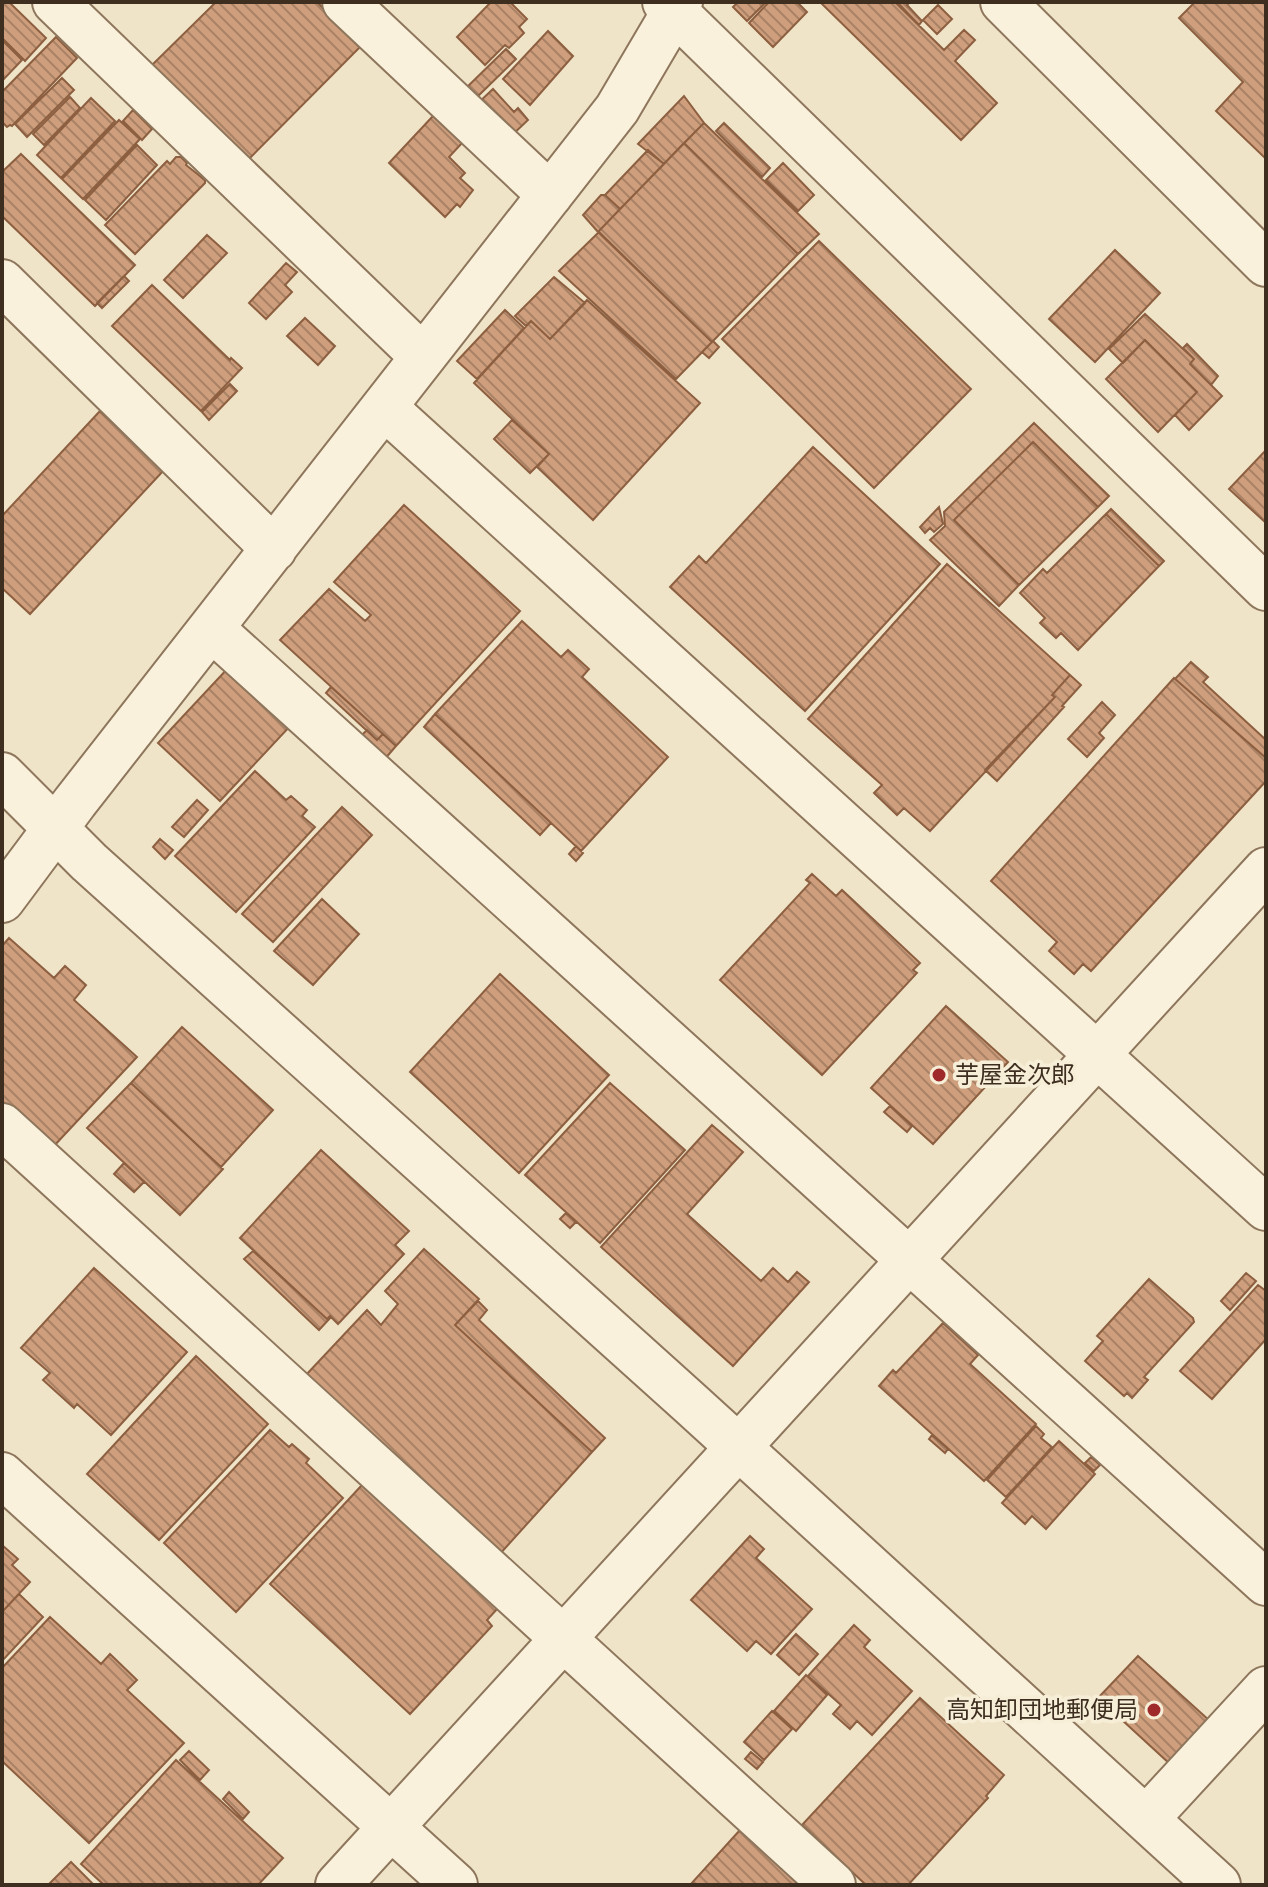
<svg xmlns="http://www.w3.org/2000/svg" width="1268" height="1887" viewBox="0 0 1268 1887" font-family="Bitter,'Noto Sans JP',serif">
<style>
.building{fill:url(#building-back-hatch);stroke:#8d5f41;stroke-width:2}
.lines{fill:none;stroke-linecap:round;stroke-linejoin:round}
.minor-casing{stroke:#8d765c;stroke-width:48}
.minor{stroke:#faf1dc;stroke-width:44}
.poi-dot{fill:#9e2a2b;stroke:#f7eed8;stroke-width:3}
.labels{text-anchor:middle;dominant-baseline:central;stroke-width:7;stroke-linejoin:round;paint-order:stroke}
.poi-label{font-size:24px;fill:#3d2e20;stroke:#f7eed8;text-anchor:start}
</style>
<defs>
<pattern id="building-back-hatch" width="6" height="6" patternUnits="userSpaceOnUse" patternTransform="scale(2)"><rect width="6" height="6" fill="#cf9f7d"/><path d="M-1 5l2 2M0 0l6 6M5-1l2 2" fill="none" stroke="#a98266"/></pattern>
</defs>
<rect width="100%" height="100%" fill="#f0e4c8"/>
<path class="building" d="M2,2H9L46,38L25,61L2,38Z
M216,2H317L361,46L246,162L150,67Z
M491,2H510L527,19L519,27L524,33L509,48L505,45L485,65L457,37Z
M734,2H766L747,21L733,7L736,4Z
M769,2H797L807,12L773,47L749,23Z
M820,2H895L944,50L964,30L975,40L955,61L997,103L961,140Z
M897,2H910L907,5L922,21L919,25Z
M1195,2H1266V159L1216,111L1243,82L1179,18Z
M938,5L952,19L937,34L923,20Z
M548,31L573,56L530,105L503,79Z
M56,37L77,58L12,126L10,125L7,127L2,122V92Z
M2,40L22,60L2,81Z
M506,49L516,59L475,99L465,89Z
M62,78L74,90L27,137L15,124Z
M493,89L514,112L518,108L528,120L509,138L476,105Z
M684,96L704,123L664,164L638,144Z
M70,97L80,108L44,145L33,134Z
M91,98L115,121L61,178L37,155Z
M133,110L152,129L142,140L123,121Z
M433,116L462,143L449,157L465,173L460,178L473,190L460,207L457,204L445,217L389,163Z
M119,120L140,139L83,199L62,179Z
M704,123L819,234L798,254L684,143Z
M724,123L770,168L762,177L716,131Z
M684,143L798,254L712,342L598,232Z
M137,145L157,165L106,220L85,200Z
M648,150L664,164L620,209L605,195Z
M21,154L135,265L95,306L2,216V172Z
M176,157H181L187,163L186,165L205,180V183L135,254L105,225L167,161L170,164Z
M783,163L814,195L798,211L766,180Z
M601,195H605L620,209L598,232L583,215Z
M599,232L712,342L676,379L559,271Z
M207,235L227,253L183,298L164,280Z
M819,241L971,389L874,488L722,339Z
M1115,250L1160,293L1095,362L1049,319Z
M286,263L297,272L285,285L292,292L266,319L249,303Z
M124,276L129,281L102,308L97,303Z
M554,277L585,303L550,339L531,321L526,326L515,316Z
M152,285L230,360L231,358L242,368L201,411L112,326Z
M587,300L700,403L593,520L537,467L549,454L474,383L531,321L550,339Z
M505,310L524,328L477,379L457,361Z
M1145,314L1194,359L1190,364L1222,396L1189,430L1175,415L1197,392L1145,340L1123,363L1109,349Z
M305,318L335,346L318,365L287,336Z
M1145,340L1197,392L1158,432L1106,379Z
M713,341L719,347L709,358L702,352Z
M1187,344L1218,376L1211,385L1190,364L1194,359L1183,348Z
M230,384L237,391L209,420L202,412Z
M100,411L164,470L30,614L2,588V516Z
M512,420L549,454L530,473L494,439Z
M1034,423L1109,496L1098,507L1033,442L954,520L1019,585L999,606L930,540L945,526L944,512Z
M1033,442L1098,507L1019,585L954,520Z
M813,447L940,564L805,711L670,587L699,556L706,563Z
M1266,450V523L1229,489Z
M404,505L520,611L396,746L280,640L329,589L365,621L371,615L334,582Z
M939,507L943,524L934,532L930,528L925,533L920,527Z
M1111,509L1164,561L1159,566L1106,514Z
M1106,514L1159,566L1078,650L1061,633L1056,638L1040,623L1045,618L1020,593L1043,569L1047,573Z
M947,564L1070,675L1052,695L1055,697L930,831L904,808L897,815L874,793L882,785L808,719Z
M522,621L561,657L568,650L589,669L582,677L668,757L581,851L435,714Z
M1191,662L1208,677L1203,682L1266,740V758L1175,679Z
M230,666L292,724L220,801L158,743Z
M1070,675L1081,685L1062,706L1064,707L997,781L985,770L1055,697L1052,695Z
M1174,678L1266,758V781L1091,971L1083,964L1074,974L1049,951L1057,942L991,881Z
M331,687L383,734L377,740L326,693Z
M1102,702L1115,715L1099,733L1104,738L1087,757L1068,739Z
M435,714L551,823L540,835L424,727Z
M367,730L377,740L383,734L396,746L384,760L360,737Z
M255,771L286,800L291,796L307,810L302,816L315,827L236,912L175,856Z
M197,800L208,810L184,837L172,827Z
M342,807L372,835L273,942L242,914Z
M160,839L173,850L165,859L153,847Z
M576,846L583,853L576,861L569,854Z
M812,874L836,896L842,890L920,963L913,970L917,973L822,1075L720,980L810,883L806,880Z
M322,899L359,934L313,985L274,951Z
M9,938L54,978L65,966L86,985L74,1000L137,1057L53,1147L2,1101V946Z
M500,974L609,1075L519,1173L410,1072Z
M946,1006L1008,1062L933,1144L871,1088Z
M182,1027L273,1110L221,1167L131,1083Z
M131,1083L223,1169L180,1215L87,1128Z
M610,1083L685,1150L600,1243L525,1175Z
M890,1106L912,1126L907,1132L884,1112Z
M712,1125L743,1152L687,1214L761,1281L773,1268L788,1282L797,1272L809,1282L733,1366L601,1247Z
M321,1150L409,1231L395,1245L404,1254L338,1324L330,1316L327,1319L240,1238Z
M124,1163L144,1182L134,1192L114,1174Z
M566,1213L576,1222L570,1228L560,1219Z
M424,1249L479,1299L455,1325L592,1452L499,1555L305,1376L367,1310L381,1325L398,1304L385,1291Z
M253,1251L327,1319L331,1317L319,1330L244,1259Z
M94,1268L187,1352L111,1435L77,1404L74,1408L43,1380L50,1373L21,1348Z
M1246,1273L1256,1281L1230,1310L1221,1301Z
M1149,1279L1193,1318L1194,1322L1144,1377L1148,1380L1132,1398L1127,1393L1124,1396L1085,1361L1103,1341L1097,1336Z
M1258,1285L1266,1291V1339L1212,1399L1180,1371Z
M478,1301L487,1310L479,1320L605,1438L592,1452L455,1325Z
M943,1323L978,1355L970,1364L1036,1424L984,1481L879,1386L893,1370L896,1373Z
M196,1356L268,1424L159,1540L87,1474Z
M1036,1426L1044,1434L1041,1438L1052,1447L1006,1497L987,1480Z
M270,1430L289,1447L292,1444L309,1459L306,1463L343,1498L236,1612L164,1543Z
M932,1435L948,1449L945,1453L929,1439Z
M1059,1441L1095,1474L1046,1529L1032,1516L1025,1524L1002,1503Z
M1091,1457L1100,1465L1094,1471L1085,1463Z
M362,1485L498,1608L487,1620L492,1626L410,1714L270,1584Z
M750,1536L764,1549L756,1558L812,1609L771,1654L756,1641L747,1651L691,1600Z
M2,1545L18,1559L12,1565L30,1582L2,1612Z
M19,1594L43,1617L2,1661V1612Z
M50,1617L101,1664L110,1654L137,1680L127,1690L184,1743L89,1843L2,1761V1668Z
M854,1625L870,1640L864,1647L912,1691L872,1735L857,1721L850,1729L833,1714L841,1705L808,1676Z
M796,1634L818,1654L799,1675L777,1655Z
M1138,1656L1210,1721L1170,1764L1098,1698Z
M806,1675L827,1695L796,1731L774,1711Z
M920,1698L1004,1775L986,1796L988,1798L908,1885H866L802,1825Z
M772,1711L792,1729L764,1760L744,1742Z
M189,1751L209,1770L200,1780L180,1760Z
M751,1752L763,1762L757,1769L745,1759Z
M176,1760L283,1858L258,1885H104L81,1864Z
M229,1792L249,1812L243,1819L223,1799Z
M740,1830L800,1885H690Z
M71,1862L94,1885H48Z"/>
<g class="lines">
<g class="minor-casing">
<path id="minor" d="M55,2L423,357
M345,2L550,195
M665,2L1266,588
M1003,2L1266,264
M2,282L274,549
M384,407L1266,1208
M212,629L1266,1583
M2,775L89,862L690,1403L1218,1885
M2,900L75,802L617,109L680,2
M2,1126L833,1885
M2,1475L455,1885
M1146,1819L1266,1689
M338,1885L1266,870"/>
</g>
<use href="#minor" class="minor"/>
</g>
<g class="poi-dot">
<circle cx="939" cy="1075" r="8"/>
<circle cx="1154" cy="1710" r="8"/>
</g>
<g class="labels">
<g class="poi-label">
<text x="955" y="1075">芋屋金次郎</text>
<text x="1138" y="1710" text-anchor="end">高知卸団地郵便局</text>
</g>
</g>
<rect width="1268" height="1887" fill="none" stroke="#3d2e20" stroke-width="8"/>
</svg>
